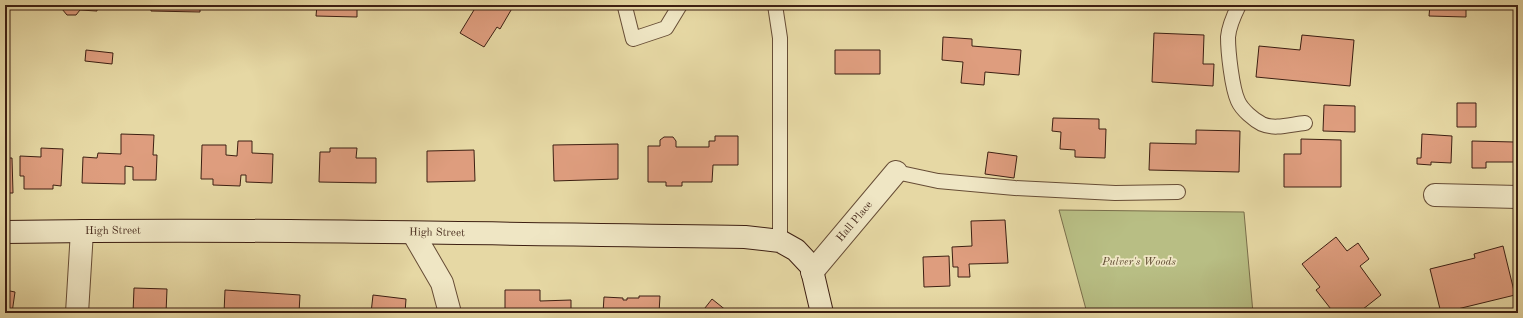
<svg xmlns="http://www.w3.org/2000/svg" width="1523" height="318" viewBox="0 0 1523 318" font-family="'Old Standard TT',serif">
<style>
.green{fill:#b8be84;stroke:#7a6e4b}
.building{fill:#de9d7e;stroke:#3d1f12}
.lines{fill:none;stroke-linecap:round;stroke-linejoin:round}
.lane-casing{stroke:#674d36;stroke-width:16}
.street-casing{stroke:#674d36;stroke-width:24}
.secondary-casing{stroke:#3d1f12;stroke-width:24}
.lane{stroke:#efe6c4;stroke-width:14}
.street{stroke:#efe6c4;stroke-width:22}
.secondary{stroke:#efe6c4;stroke-width:22}
.labels{text-anchor:middle;dominant-baseline:central;stroke-width:3.5;stroke-linejoin:round;paint-order:stroke}
.street-label{font-size:11px;fill:#3d1f12;stroke:#efe6c4}
.park-label{font-size:11px;font-style:italic;fill:#5c472e;stroke:#efe6c4}
</style>
<rect width="100%" height="100%" fill="#e6d8a4"/>
<filter id="stains"><feTurbulence type="fractalNoise" baseFrequency=".005" numOctaves="4"/><feColorMatrix values="0 0 0 0 .2 0 0 0 0 .09 0 0 0 0 .02 0 0 0 .5 -.17"/></filter>
<radialGradient id="worn" r=".72"><stop offset=".6" stop-color="#630" stop-opacity="0"/><stop offset="1" stop-color="#630" stop-opacity=".3"/></radialGradient>
<path class="green" d="M1059,210L1244,212L1253,313H1087Z"/>
<path class="building" d="M5,5H9L8,36H5Z
M56,5H97V11L80,10L76,15H67L62,9H56Z
M151,5H225V7H200V12L151,11Z
M317,5H357V17L316,16Z
M477,5H514L500,29L497,27L484,47L460,33Z
M1430,5H1466V17L1429,16Z
M1154,33L1204,35L1203,64H1214L1213,86L1152,82Z
M1302,35L1354,40L1350,86L1256,77L1259,46L1300,50Z
M943,37L972,39V46L1021,50L1019,75L985,72L984,85L961,83L963,62L942,60Z
M86,50L113,53L112,64L85,61Z
M835,50H880V74H835Z
M1457,103H1476V127H1457Z
M1324,105L1355,106V132L1323,131Z
M1053,118L1099,119V129H1106L1105,158L1075,157V150L1060,149L1061,132L1052,131Z
M1196,130L1240,131L1239,172L1149,170L1150,143L1196,144Z
M5,134H9V158H12L13,193H5Z
M121,134L154,135L153,155H157L156,180H133V167L125,166V184L82,183L83,157L97,158L98,153L121,154Z
M1422,134L1452,136L1451,163L1431,162V165L1417,164V158H1421Z
M715,136H738V165H713L712,182H682V186H666V182H648V146H660V140L664,137H673L676,141V147H709V141H715Z
M1301,139L1341,140V187H1284V154H1301Z
M238,141H252V153L273,154L272,183L246,182V175H241L240,186L213,185V179H201L202,145H226V155L237,156Z
M1472,141L1514,142V162H1486V168H1472Z
M618,144V179L554,181L553,145Z
M41,148L63,149L61,186L53,185V189H24V176H20V156L41,157Z
M330,148H357L356,158H376V183L319,182L320,152H330Z
M474,150L475,181L427,182V151Z
M988,152L1017,156L1014,178L985,174Z
M1005,220L1008,263L969,264L970,277H958V267H953L952,247L972,246L971,221Z
M1336,237L1347,251L1358,243L1369,259L1360,266L1381,295L1358,313H1334L1316,290L1320,287L1302,264Z
M1503,246L1515,295L1441,313L1430,269L1475,258L1474,254Z
M949,256L950,286L924,287L923,257Z
M134,288L167,289L166,313H133Z
M5,290L15,292L12,313H5Z
M225,290L300,295L299,313H224Z
M505,290H540V301L571,300V313H505Z
M373,295L406,299L405,313H371Z
M639,296H660L659,313H603L604,297L623,298V300H627V298H639Z
M712,299L727,311L726,313H701Z"/>
<g class="lines">
<g class="lane-casing">
<path id="lane" d="M626,5L625,7L633,39L666,28L680,5
M775,5L780,38V241
M1239,5C1234,15 1229,26 1228,37C1228,52 1232,88 1238,101C1242,110 1254,120 1262,124C1275,130 1292,124 1305,123
M896,172L938,181L1015,188L1115,193L1178,192"/>
</g>
<g class="street-casing">
<g id="street">
<path d="M1435,195L1518,197"/>
<path d="M413,233L442,283L450,313"/>
<path id="s1" d="M812,272L896,172"/>
<path d="M77,313L82,231"/>
</g>
</g>
<g class="secondary-casing">
<g id="secondary">
<path id="s2" d="M5,232C251,228 498,234 745,237L780,241L796,250L811,266L822,313"/>
</g>
</g>
<use href="#lane" class="lane"/>
<use href="#street" class="street"/>
<use href="#secondary" class="secondary"/>
</g>
<g class="labels">
<g class="street-label">
<text stroke="none"><textPath href="#s1" startOffset="66">Hall Place</textPath></text>
<text stroke="none"><textPath href="#s2" startOffset="108">High Street</textPath></text>
<text stroke="none"><textPath href="#s2" startOffset="432">High Street</textPath></text>
</g>
<g class="park-label">
<text x="1139" y="262">Pulver's Woods</text>
</g>
</g>
<rect width="1523" height="318" fill="none" stroke="#e6d8a4" stroke-width="20"/>
<rect x="6" y="6" width="1511" height="306" fill="none" stroke="#3d1f12" stroke-width="2"/>
<rect x="10" y="10" width="1503" height="298" fill="none" stroke="#3d1f12"/>
<rect width="100%" height="100%" filter="url(#stains)"/>
<rect width="100%" height="100%" fill="url(#worn)"/>
</svg>
